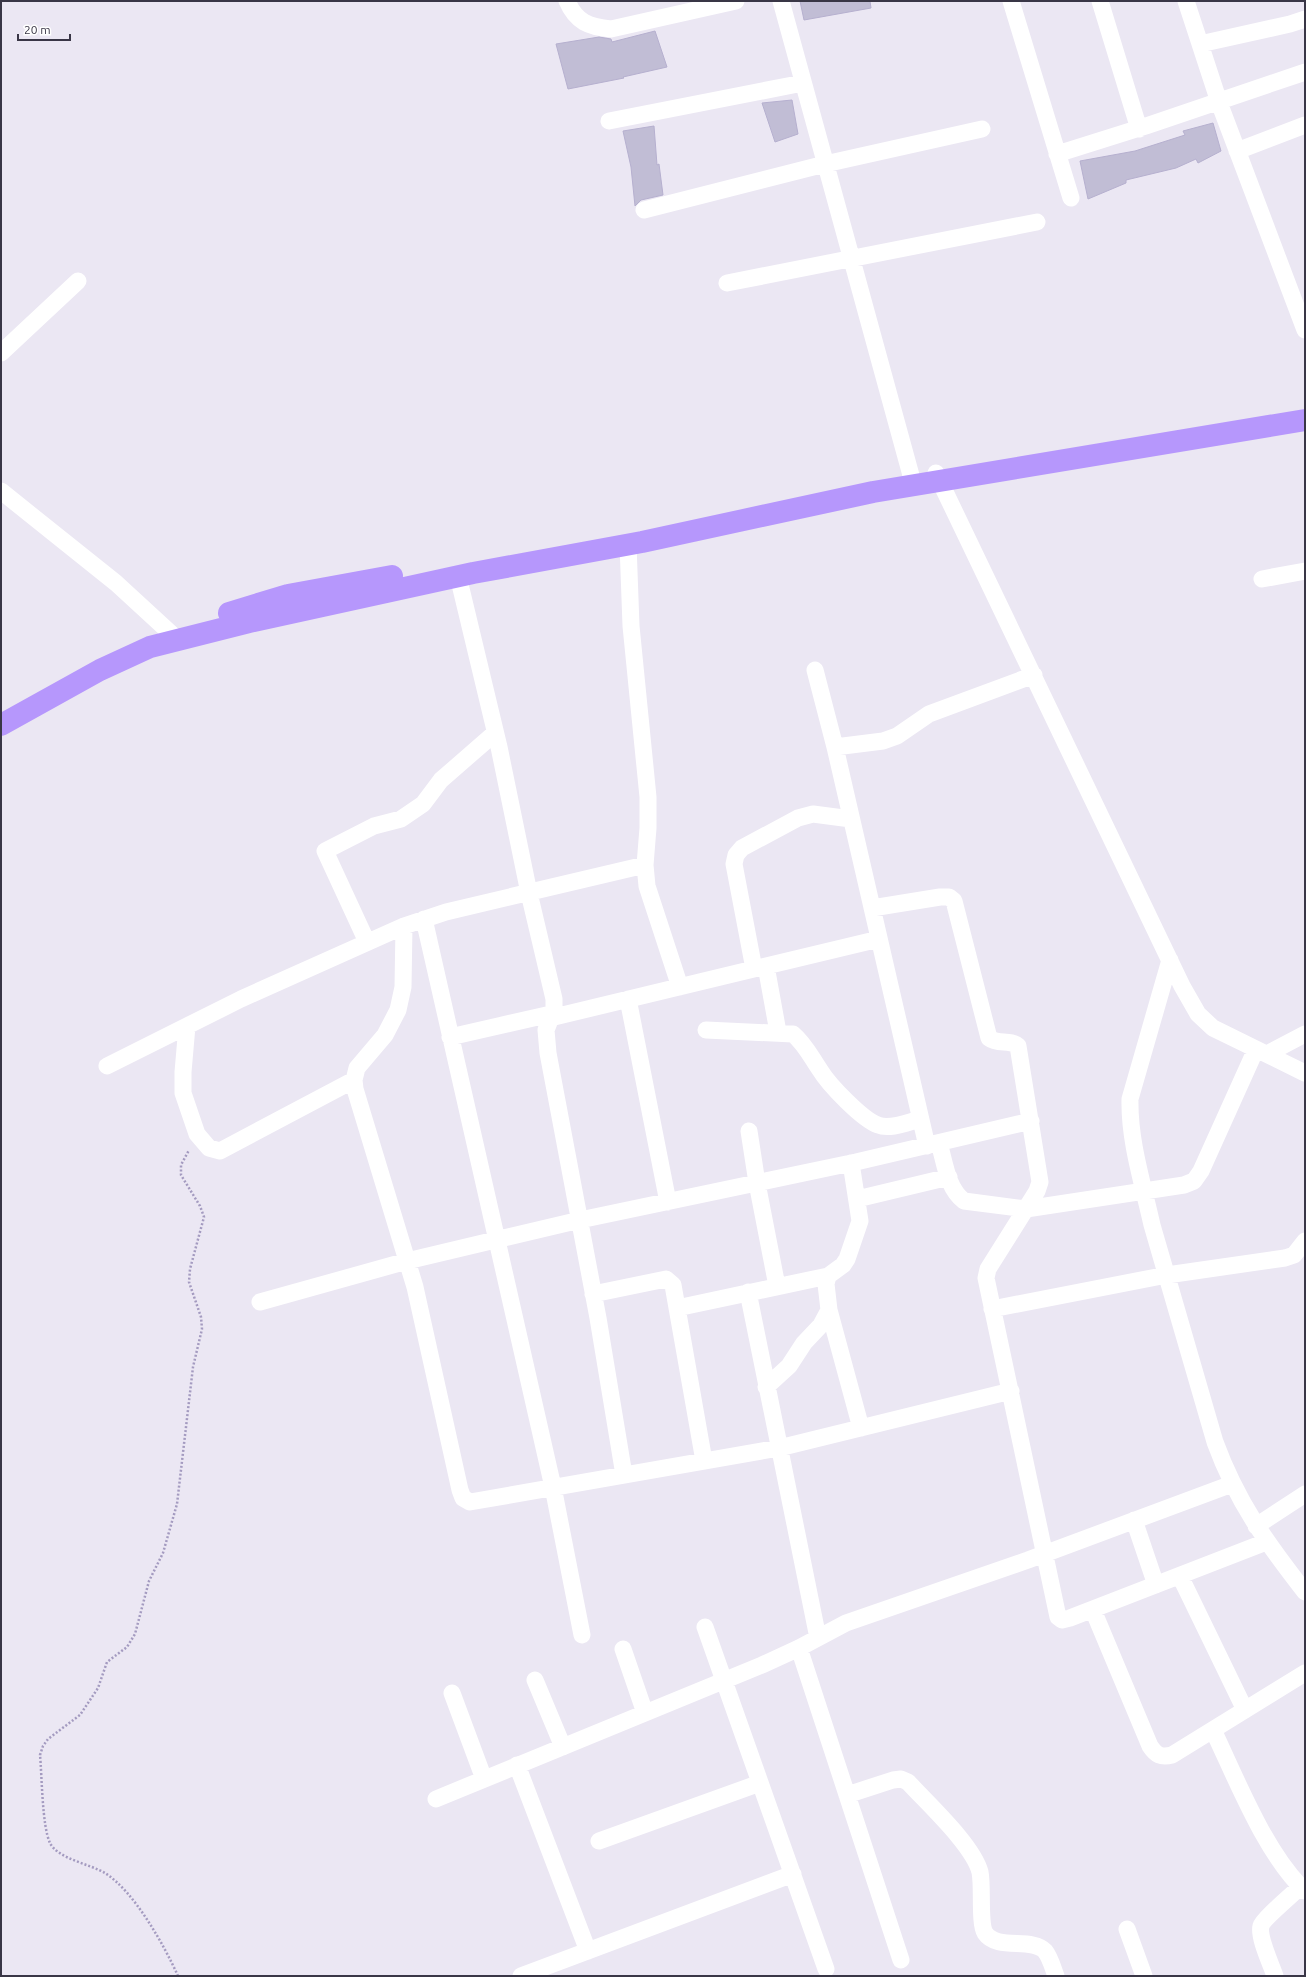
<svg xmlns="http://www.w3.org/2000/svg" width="1306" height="1977" viewBox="0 0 1306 1977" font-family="Ubuntu,sans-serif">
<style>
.building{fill:#c1bdd5;stroke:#b6b0cf}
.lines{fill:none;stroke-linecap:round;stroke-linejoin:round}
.path{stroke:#a49bc0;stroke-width:2.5;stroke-dasharray:2 2;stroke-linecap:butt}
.minor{stroke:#fff;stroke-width:17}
.major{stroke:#b697fc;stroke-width:22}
</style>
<rect width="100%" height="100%" fill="#ebe7f3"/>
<path class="building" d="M800,1H870L871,8L804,20Z
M655,31L667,67L623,77L624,78L568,89L556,44L599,37L611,39L612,42Z
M792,100L798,134L775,142L762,103Z
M1213,123L1221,151L1198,163L1196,159L1176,168L1126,180V183L1088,199L1080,161L1135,151L1185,135L1183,131Z
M654,126L657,165L659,164L663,195L641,200L635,206L631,167L623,131Z"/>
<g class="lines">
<path class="path" d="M178,1976C164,1945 134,1891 105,1873C90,1864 58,1859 50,1843C42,1826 42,1776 40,1755L43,1746L48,1739L80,1715L98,1688L107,1662L127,1647L135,1634L149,1581L163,1553L177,1504L193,1367L202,1329L201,1317L189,1282L190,1269L204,1217L200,1206L181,1175V1165L189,1150"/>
<path class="minor" d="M567,1C576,22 589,27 611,29L736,1
M781,1L912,479
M1011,1L1071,198
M1100,1L1139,129
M1186,1L1220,105L1305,330
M1200,44L1290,24L1305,19
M609,121L803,83
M1237,151L1305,125
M1057,154L1146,126L1305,72
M644,210L825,164L982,129
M727,283L1037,222
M1,353L78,281
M936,473L1182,986L1198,1014L1213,1028L1305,1073
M1,491L116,583L178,640
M628,544L631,626L648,797V828L645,865L647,886L680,987
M458,576L499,747L529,893L554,999V1010L546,1030L548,1053L598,1318L624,1475
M1262,579L1305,571
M815,670L835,747L927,1146
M835,747L883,741L897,736L929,714L1034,675
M872,908L940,897H949L954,901L989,1038C998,1045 1010,1039 1018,1046L1040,1182L1037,1191L988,1269L986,1278L1058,1617L1062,1620L1070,1618L1266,1542
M424,919L553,1487L582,1635
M404,926L403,987L398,1010L385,1035L357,1068L354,1080L355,1089L415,1287L460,1490L463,1498L470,1502L779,1448L1011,1391
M367,942L325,851L374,826L401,819L423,804L441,780L495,733
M1170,960L1130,1099C1129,1141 1143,1184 1152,1225L1215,1442C1237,1502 1266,1542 1305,1592
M766,966L778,1032
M754,969L734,864L736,855L742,848L798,818L813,814L851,819
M628,999L668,1202
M550,1018L879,939
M187,1026L183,1072V1093L197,1134L209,1148L220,1151L354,1080
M706,1030L793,1034C805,1044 811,1057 820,1070C829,1085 863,1120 878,1125C890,1130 908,1122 920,1119
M450,1037L551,1014
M1267,1054L1305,1034
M107,1066L241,999L404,926L446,912L645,865
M749,1131L757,1183L777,1286
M939,1143C945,1163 947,1188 964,1201L1026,1209L1184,1185L1194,1181L1201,1171L1256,1049
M851,1163L860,1221L847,1259L843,1265L828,1276L826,1284L829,1310L861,1428
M857,1199L949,1177
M748,1292L818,1638
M593,1294L666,1279L673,1285L704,1461
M260,1302L407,1261L580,1220L856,1162L1031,1121
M677,1308L828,1276
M992,1309L1167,1275L1285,1258L1294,1255L1305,1241
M766,1387L789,1366L804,1343L821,1325L829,1310
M1134,1520L1156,1585
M1256,1526L1305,1494
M1180,1576L1245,1710
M1093,1610L1150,1746C1156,1755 1161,1758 1172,1755L1305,1673
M705,1627L826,1969
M799,1648L901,1960
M623,1649L645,1713
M535,1680L563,1747
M452,1693L484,1779
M1213,1730C1237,1780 1265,1853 1305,1891
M517,1765L588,1951
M847,1795L893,1780L901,1779L908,1782C928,1804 973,1845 980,1872C983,1887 979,1923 985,1933C997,1951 1032,1937 1045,1951C1050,1957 1053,1968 1056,1976
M436,1799L762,1665L799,1648L846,1623L1028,1560L1232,1484
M599,1841L760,1783
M1127,1929L1144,1976
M521,1976L793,1874
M1275,1976C1271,1964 1258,1937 1261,1926C1263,1919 1293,1894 1300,1887"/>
<path class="major" d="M229,613L288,595L392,576
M1,725L100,670L150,647L249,622L473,573L642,542L873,492L1305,420"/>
</g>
<rect width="1306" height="1977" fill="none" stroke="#393646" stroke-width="4"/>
<path d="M18 34v6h52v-6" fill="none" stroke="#393646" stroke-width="2"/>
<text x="24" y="34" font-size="12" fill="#393646" stroke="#ffffff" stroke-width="3" paint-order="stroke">20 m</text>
</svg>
